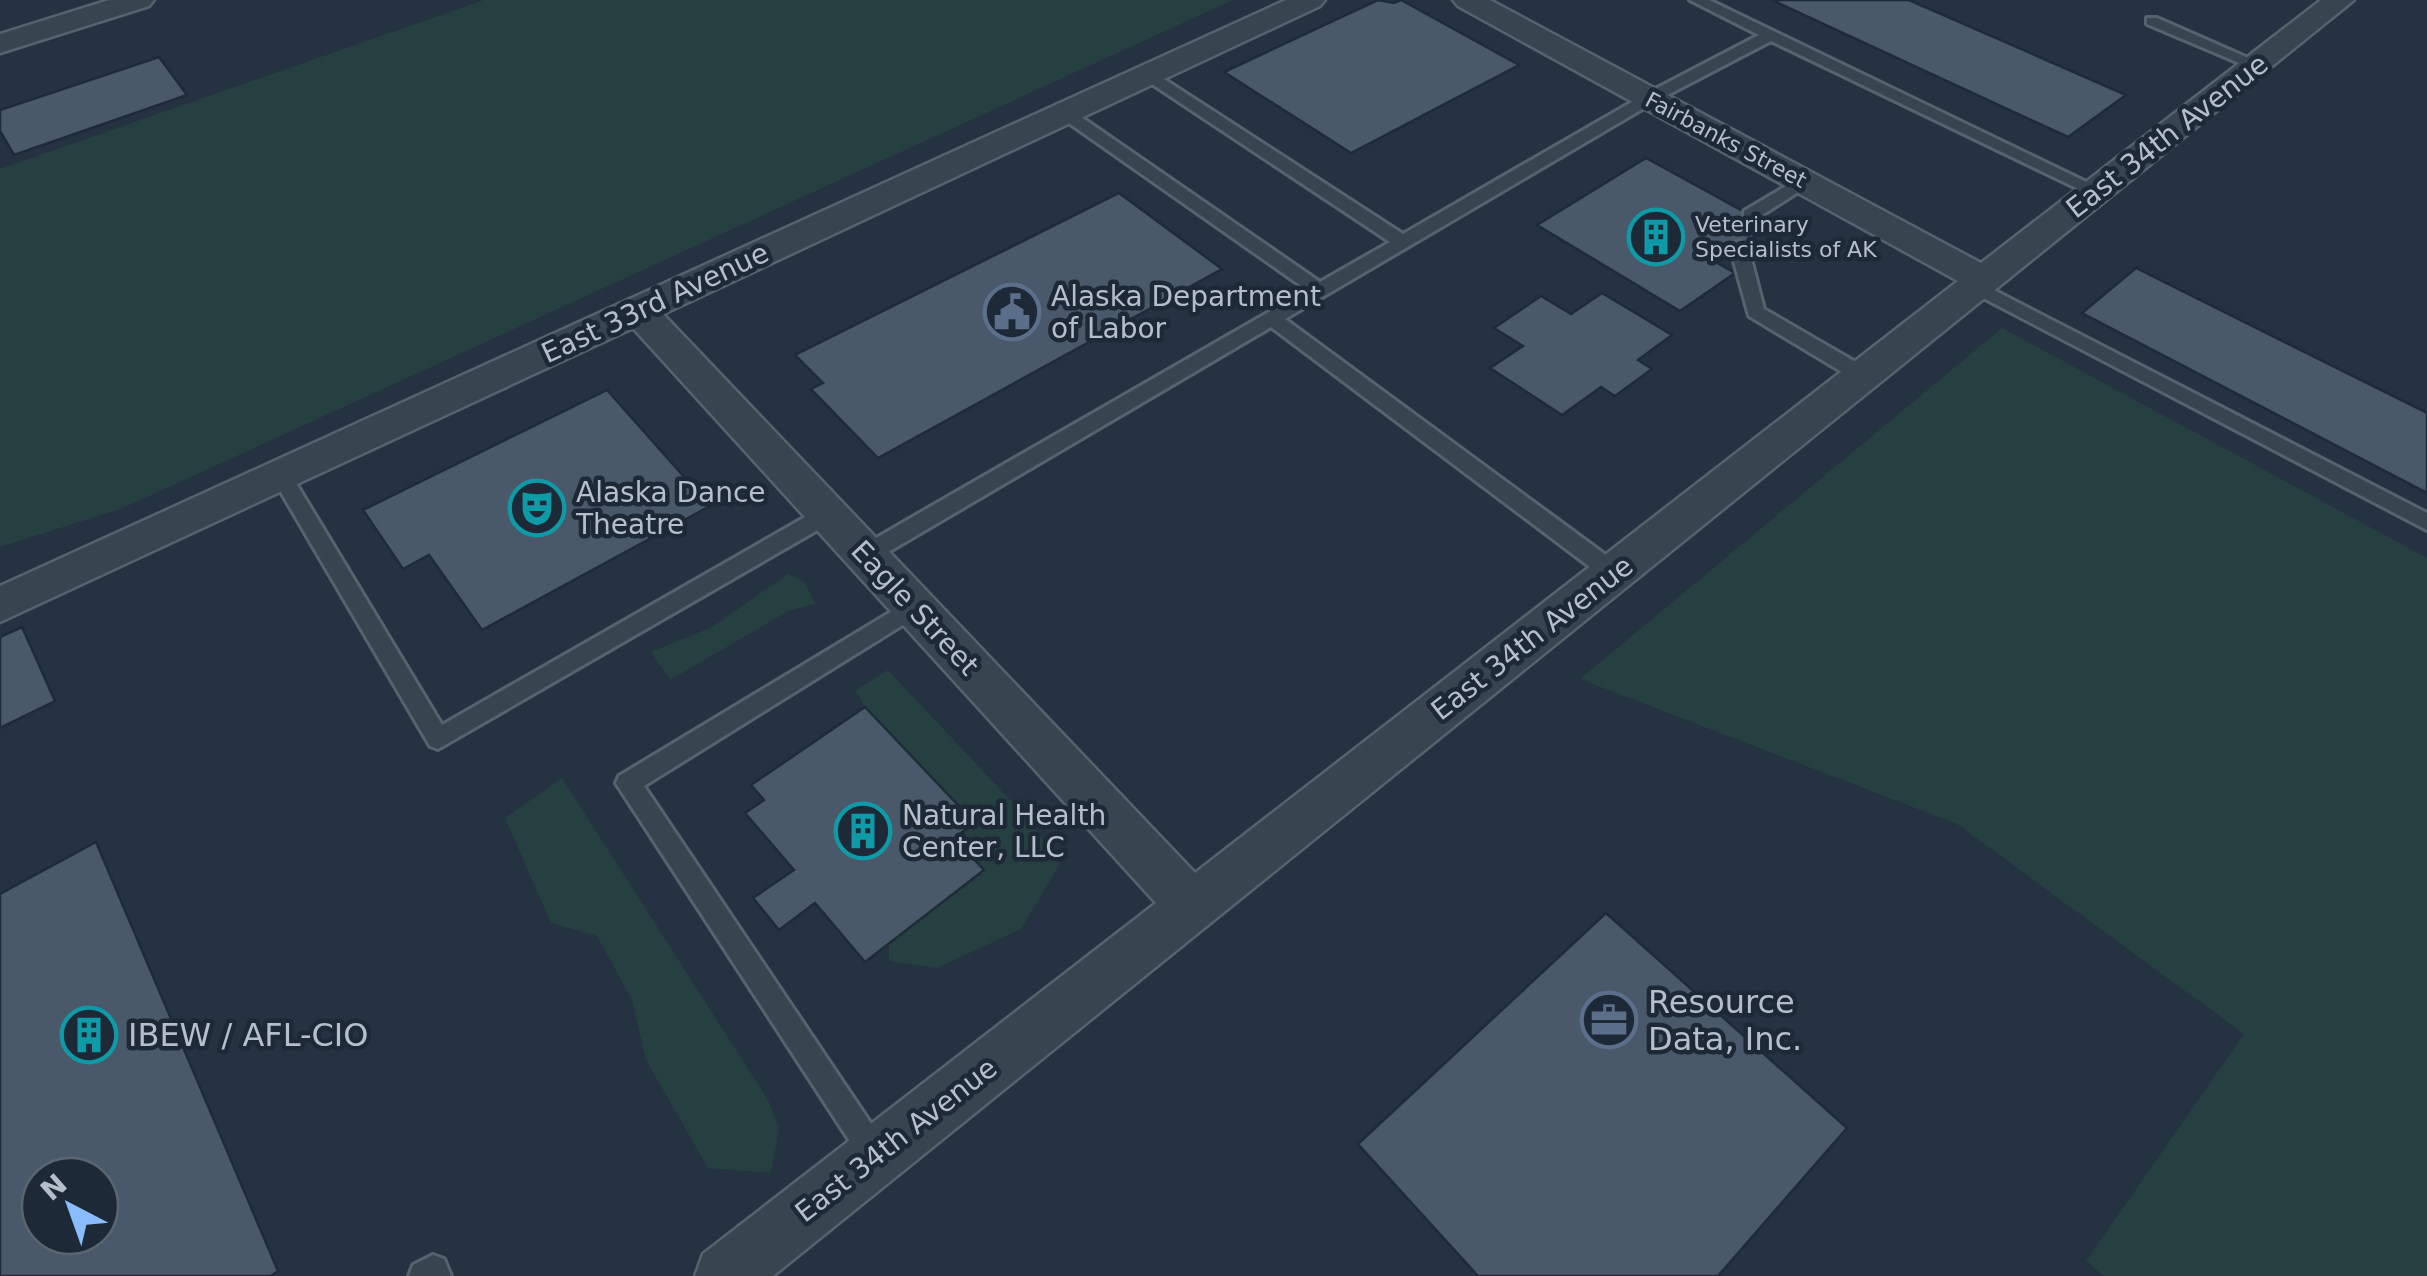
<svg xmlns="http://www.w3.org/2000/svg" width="2427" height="1276" viewBox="0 0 2427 1276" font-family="'DejaVu Sans',sans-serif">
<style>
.green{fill:#264042}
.building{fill:#4a596a;stroke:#1f2b38;stroke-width:2.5;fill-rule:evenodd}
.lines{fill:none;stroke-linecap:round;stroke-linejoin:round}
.service-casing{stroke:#56626e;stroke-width:6}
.minor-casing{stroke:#56626e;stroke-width:5}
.service{fill:#394451;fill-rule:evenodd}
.minor{fill:#394451;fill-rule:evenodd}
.labels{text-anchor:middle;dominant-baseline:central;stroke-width:9;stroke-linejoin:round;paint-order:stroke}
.far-street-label{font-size:22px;fill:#b5bfcb;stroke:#1d2936}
.far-poi-label{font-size:22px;fill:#b5bfcb;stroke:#1d2936;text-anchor:start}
.street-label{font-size:28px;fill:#b5bfcb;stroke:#1d2936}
.poi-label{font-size:28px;fill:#b5bfcb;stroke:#1d2936;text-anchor:start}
.near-poi-label{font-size:32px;fill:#b5bfcb;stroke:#1d2936;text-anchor:start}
</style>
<rect width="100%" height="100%" fill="#243241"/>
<path class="green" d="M484,0H1233L123,508L0,547V169Z
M2002,328L2427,558V1276H2104L2086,1261L2244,1034L1957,824L1580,679Z
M788,574L804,582L816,604L790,610L670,680L651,652L712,627Z
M888,670L1027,818L1060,864L1021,929L937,968L889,961V944L984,870L954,838L974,824L865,707L856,690Z
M562,778L768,1100L779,1128L771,1173L708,1168L646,1060L632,1000L597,936L551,923L505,818Z"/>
<path class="building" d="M1378,0L1394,3L1401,0L1519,65L1351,153L1224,72Z
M1772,0H1909L2126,95L2068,137Z
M159,57L187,95L14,155L0,131V110Z
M1646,158L1770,226L1717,263L1735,273L1680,311L1537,225Z
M1119,193L1222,269L878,458L811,389L823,383L795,355Z
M2136,268L2427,413V493L2082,313Z
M1602,293L1672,335L1638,360L1652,369L1615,396L1601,387L1562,415L1490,368L1523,346L1494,328L1541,296L1571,314Z
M607,390L710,506L482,630L429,555L403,569L363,510Z
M22,627L55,701L0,728V637Z
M865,707L975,823L954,838L984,870L865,962L815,903L779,930L753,898L794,870L745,813L764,800L751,785Z
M96,842L278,1271L271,1276H0V894ZM40,1176H100V1236H40Z
M1606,913L1847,1128L1718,1276H1478L1358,1144Z"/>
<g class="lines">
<g class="service-casing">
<path id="service" d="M1690,0H1709L2105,191L2103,195H2091L1771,41L1656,101L1285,319L1622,567L1625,573L1622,579H1606L1271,327L873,561H857L854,555L857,549L1307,290L1059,116V110H1071L1320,282L1390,242L1143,78V72H1153L1403,234L1644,95L1759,35Z
M2147,18H2157L2264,65L2251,68L2147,24Z
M1803,176L1809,177V185L1756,219H1744V211Z
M1739,241L1748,247L1764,309L1871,371L1874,376L1871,381H1857L1749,316L1730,247Z
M1976,281L2427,513V530L1970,291L1967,287Z
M281,468L288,470L442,725L821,508H835L838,514L835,520L438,749L430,746L271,475Z
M914,598L922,601L925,607L922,613L644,786L886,1146L890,1156L886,1166L876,1170L866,1166L616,783L619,776Z
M433,1255L444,1259L451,1276H409L413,1265Z"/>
</g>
<g class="minor-casing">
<path id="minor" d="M109,0H154L149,6L0,53V34Z
M1286,0H1325L1320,6L663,314L1195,873L1958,281L1458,6L1453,0H1490L1981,263L2321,0H2354L773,1276H695L703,1254L1156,903L633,328L0,622V586Z"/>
</g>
<use href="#service" class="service"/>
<use href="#minor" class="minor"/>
</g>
<defs>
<g id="building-ring" transform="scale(2.875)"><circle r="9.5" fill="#1d2936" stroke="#0f9aa8" stroke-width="1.5"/><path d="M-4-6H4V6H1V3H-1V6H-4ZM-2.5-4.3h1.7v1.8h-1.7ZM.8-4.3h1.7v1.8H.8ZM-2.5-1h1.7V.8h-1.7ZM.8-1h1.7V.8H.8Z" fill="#0f9aa8"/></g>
<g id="civic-ring" transform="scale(2.875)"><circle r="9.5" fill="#1d2936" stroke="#5c6f8a" stroke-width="1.5"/><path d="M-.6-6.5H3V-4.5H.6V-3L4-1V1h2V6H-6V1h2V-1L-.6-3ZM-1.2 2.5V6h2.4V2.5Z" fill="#5c6f8a"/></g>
<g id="theatre-ring" transform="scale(2.875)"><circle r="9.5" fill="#1d2936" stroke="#0f9aa8" stroke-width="1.5"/><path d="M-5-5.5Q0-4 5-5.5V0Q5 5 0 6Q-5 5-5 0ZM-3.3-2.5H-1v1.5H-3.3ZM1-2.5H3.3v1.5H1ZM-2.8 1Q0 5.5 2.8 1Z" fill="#0f9aa8"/></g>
<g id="office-ring" transform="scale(2.875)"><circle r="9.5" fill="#1d2936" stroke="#5c6f8a" stroke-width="1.5"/><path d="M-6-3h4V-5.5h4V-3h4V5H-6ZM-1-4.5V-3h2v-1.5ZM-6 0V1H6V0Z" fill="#5c6f8a"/></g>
</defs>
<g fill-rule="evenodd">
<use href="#building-ring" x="1656" y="237"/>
<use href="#civic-ring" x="1012" y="312"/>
<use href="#theatre-ring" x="537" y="508"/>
<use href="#building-ring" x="863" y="831"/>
<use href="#office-ring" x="1609" y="1020"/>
<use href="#building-ring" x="89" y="1035"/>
</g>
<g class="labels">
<g class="far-street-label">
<text transform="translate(1726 140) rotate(28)">Fairbanks Street</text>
</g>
<g class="far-poi-label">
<text x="1695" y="224">Veterinary<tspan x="1695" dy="25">Specialists of AK</tspan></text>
</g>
<g class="street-label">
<text transform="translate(2167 136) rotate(-38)">East 34th Avenue</text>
<text transform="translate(655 303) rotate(-25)">East 33rd Avenue</text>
<text transform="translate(915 608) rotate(47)">Eagle Street</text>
<text transform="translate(1532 638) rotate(-38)">East 34th Avenue</text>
<text transform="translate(896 1140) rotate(-38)">East 34th Avenue</text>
</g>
<g class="poi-label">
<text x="1051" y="296">Alaska Department<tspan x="1051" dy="32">of Labor</tspan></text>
<text x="576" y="492">Alaska Dance<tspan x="576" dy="32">Theatre</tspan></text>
<text x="902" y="815">Natural Health<tspan x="902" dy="32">Center, LLC</tspan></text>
</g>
<g class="near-poi-label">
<text x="1648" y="1002">Resource<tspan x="1648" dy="37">Data, Inc.</tspan></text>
<text x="128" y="1035">IBEW / AFL-CIO</text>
</g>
</g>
<g transform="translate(70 1206) rotate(319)"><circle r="48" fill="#1d2936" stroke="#5a6572" stroke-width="2.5"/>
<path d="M0-8L18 38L0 25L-18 38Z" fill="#8abcfc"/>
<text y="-15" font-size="28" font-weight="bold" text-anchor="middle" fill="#b5bfcb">N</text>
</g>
</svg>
